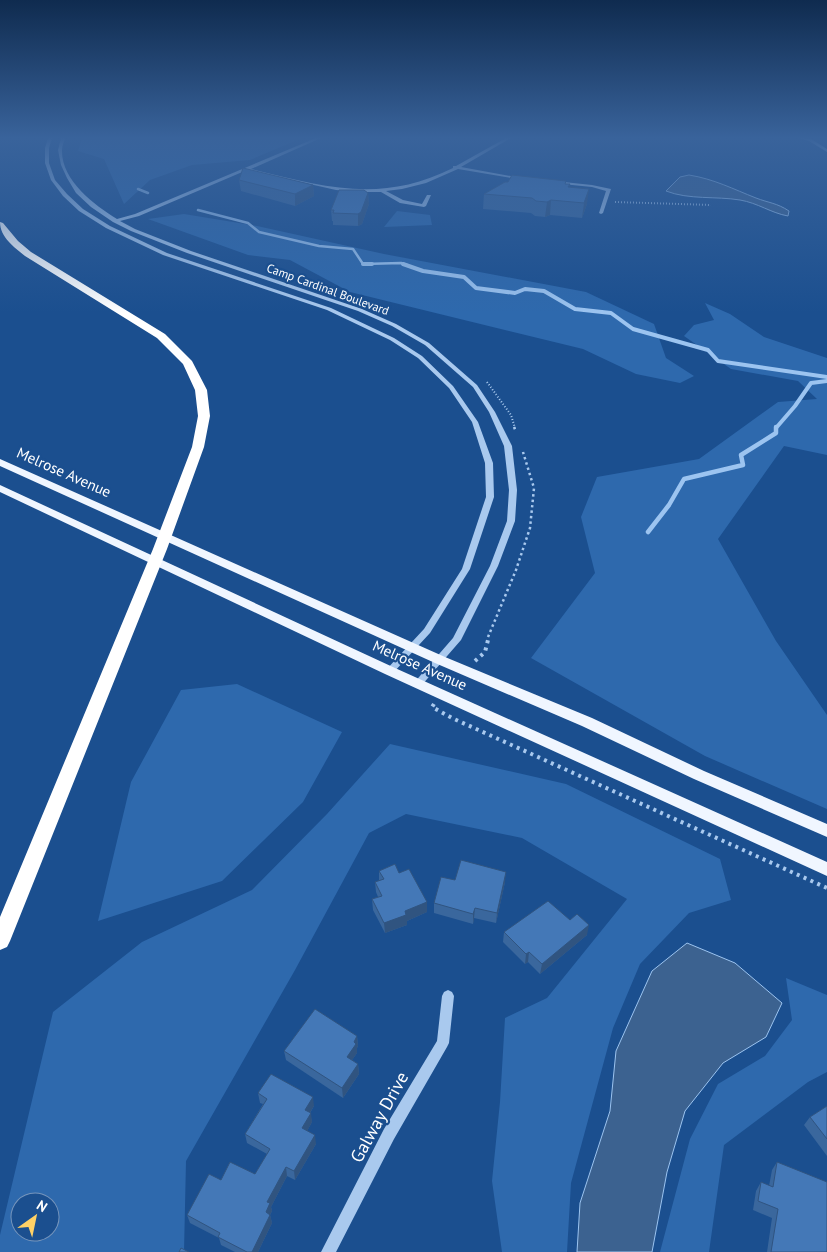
<svg xmlns="http://www.w3.org/2000/svg" width="827" height="1252" viewBox="0 0 827 1252" font-family="'PT Sans',sans-serif">
<style>
.green{fill:#2e69ad;fill-rule:evenodd}
.water{fill:#3c6290;stroke:#9cc4f0}
.lines{fill:none;stroke-linecap:round;stroke-linejoin:round}
.stream-far2{stroke:#9cc4f0;stroke-width:2.5}
.stream-far1{stroke:#9cc4f0;stroke-width:4}
.stream{stroke:#9cc4f0;stroke-width:4.5}
.path-far2{stroke:#a9c9ee;stroke-width:2;stroke-dasharray:1 2;stroke-linecap:butt}
.path-far1{stroke:#a9c9ee;stroke-width:2.5;stroke-dasharray:2.5 3;stroke-linecap:butt}
.path{stroke:#a9c9ee;stroke-width:4;stroke-dasharray:3 4.5;stroke-linecap:butt}
.minor{fill:#a9c9ee;fill-rule:evenodd}
.major{fill:#f0f6ff;fill-rule:evenodd}
.highway{fill:#fff;fill-rule:evenodd}
.wall{fill:#3a679d}
.shaded-wall{fill:#305480}
.building{fill:#4478b7;stroke:#305480}
.labels{text-anchor:middle;dominant-baseline:central;stroke-width:4.5;stroke-linejoin:round;paint-order:stroke}
.far-street-label{font-size:12px;fill:#fff;stroke:#1b4f8f}
.street-label{font-size:15px;fill:#fff;stroke:#1b4f8f}
.near-street-label{font-size:18px;fill:#fff;stroke:#1b4f8f}
</style>
<rect width="100%" height="100%" fill="#1b4f8f"/>
<path class="green" d="M82,138H302L250,160L192,165L150,180L124,204L104,159L78,151Z
M397,211L430,215L432,225L384,227Z
M184,214L257,226L384,254L586,292L654,324L666,358L694,376L680,383L636,374L583,349L350,292L290,260L248,255L148,219Z
M705,303L730,314L764,337L827,358V455L784,446L718,539L776,641L827,715V809L705,756L531,658L595,573L581,517L597,477L699,459L778,402L817,399L798,381L731,369L684,336L694,325L714,320Z
M237,684L342,732L303,802L222,881L98,921L131,782L181,690Z
M390,744L566,784L720,859L731,900L689,913L640,964L613,1028L571,1183L567,1252H502L492,1181L500,1102L505,1018L547,998L627,899L522,838L406,814L369,833L295,970L186,1161L184,1252H0V1235L53,1012L142,942L252,890L327,814ZM20,1202H50V1232H20Z
M786,978L827,995V1072L808,1082L724,1145L709,1252H660L690,1139L718,1084L765,1056L792,1020Z"/>
<path class="water" d="M689,175C714,179 733,189 756,198C769,203 777,203 789,211L788,216C771,213 758,203 740,200C716,196 689,200 666,191L680,177Z
M687,943L735,963L782,1003L766,1037L723,1063L685,1111L667,1172L652,1252H577L580,1203L610,1111L616,1051L652,971Z"/>
<g class="lines">
<path class="stream-far2" d="M138,189L148,193
M198,210L248,223L259,232L319,246L353,249L363,264L401,263L407,265"/>
<path class="stream-far1" d="M363,264H372
M403,264L423,271L464,277L476,288L515,293L525,289L544,291L575,309L611,313L633,329L708,350L718,361L827,377
M776,428L795,406L811,383L827,381"/>
<path class="stream" d="M648,532L669,505L684,479L743,465L741,455L776,433V427"/>
<path class="path-far2" d="M615,202L711,205
M487,382L511,415L515,428"/>
<path class="path-far1" d="M514,427L516,432
M488,637L516,570L530,528L534,488L523,452"/>
<path class="path" d="M475,661L485,652L489,636
M434,704L432,707L452,718L827,888"/>
<path class="minor" d="M48,138H52L49,148V163L55,180L67,194L83,209L110,226L167,253L331,308L394,338L422,356L453,386L478,422L493,463L494,497L470,569L430,633L393,673L390,674L385,671L424,629L462,569L486,497L485,463L472,422L449,388L418,358L390,340L327,310L163,255L106,228L79,211L63,196L51,180L45,163V148Z
M61,138H65C64,142 62,146 62,150C61,180 94,205 117,219L135,214L316,138H321L251,169C325,187 381,204 453,168V166H456L506,138H511L461,167L521,178H523V180L458,169L426,183L402,189L386,191L403,200L422,204L427,195H431L426,206L424,207L400,203L381,192H358L336,190L247,170L139,216L120,221L135,229L191,251L362,309L396,324L429,343L477,385L495,412L512,446L517,490L515,521L498,566L461,640L421,686H415L413,684L453,638L490,566L507,521L509,490L504,446L489,412L473,387L425,345L392,326L358,311L187,253L131,231L113,222L91,207L76,193L67,178L61,165L58,150Z
M799,138L811,139L827,149V152L809,141Z
M554,181L592,185L611,189L603,213L601,214L599,213L606,191L592,187L552,183V181Z
M448,990L452,992L454,996L449,1043L447,1047L394,1139L336,1252H321L384,1129L437,1041L442,996L444,992Z"/>
<path class="major" d="M0,459L445,657L592,718L704,771L827,824V837L694,779L582,726L435,663L0,466Z
M0,485L395,668L827,862V876L385,674L0,492Z"/>
<path class="highway" d="M0,222L3,223L18,241L31,252L165,334L192,361L207,390L210,416L204,447L167,549L10,941L7,947L0,950V917L153,549L192,447L198,416L195,390L183,364L157,338L25,256C14,247 0,237 0,222Z"/>
</g>
<path class="wall" d="M239,180L313,185L314,196L295,206L241,191Z
M508,182L570,184L569,187L587,204L582,218L550,215L545,217L535,216L531,213L483,209L484,194Z
M368,193L369,204L362,224L358,226L333,225V221H332L331,210Z
M379,871L399,873L427,912L407,921V925L385,933L373,910L372,899L378,897L376,892L375,882L379,881Z
M455,880L505,882L496,923L474,918L473,924L434,913V903Z
M570,920L587,935L540,974L528,962L525,964L503,942L504,932Z
M357,1036L358,1046L357,1048V1053L352,1060L358,1064L359,1074L343,1098L286,1060L284,1051Z
M258,1093L314,1106L310,1113L312,1122L307,1131L316,1144L295,1180L287,1176L271,1207L272,1211L270,1215L272,1223L258,1252H235L221,1245L219,1238L190,1223L187,1215L221,1180L255,1174L267,1154L247,1143L245,1134L263,1104L260,1103Z
M827,1106V1156L804,1125L810,1117Z
M777,1162L827,1252H767L772,1218L753,1210L756,1191L761,1182L769,1186L772,1170Z"/>
<path class="shaded-wall" d="M313,185L314,196L295,206V194Z
M589,189L587,204L582,218L584,203Z
M368,193L369,204L362,224L358,226V214Z
M551,200L550,215L545,217L547,202Z
M506,872L505,882L496,923L497,913Z
M427,902V912L407,921V925L385,933L384,923L405,911Z
M475,908L474,918L473,924V914Z
M589,925L587,935L540,974L542,964Z
M529,952L528,962L525,964L526,954Z
M357,1036L358,1046L357,1048V1053L348,1066L347,1057L354,1042Z
M358,1064L359,1074L343,1098L342,1088Z
M313,1097L314,1106L306,1119L305,1110Z
M311,1113L312,1122L304,1137L302,1128Z
M315,1135L316,1144L295,1180L294,1171Z
M286,1167L287,1176L271,1207L272,1211L270,1215L272,1223L258,1252H252L266,1212L267,1202Z"/>
<path class="building" d="M243,168L313,185L295,194L239,180Z
M512,175L566,181L565,184H570L568,187L589,189L584,203L551,200L547,202L536,201L532,198L484,194L505,182H508Z
M339,190H364L368,193L361,212L358,214L333,213L334,210H331Z
M461,860L506,872L497,913L475,908L473,914L434,903L441,877L455,880Z
M395,864L399,873L409,869L427,902L405,911L406,915L384,923L372,899L382,896L375,882L384,879L379,871Z
M548,901L570,920L577,914L589,925L542,964L529,952L526,954L504,932Z
M315,1009L357,1036L354,1042L356,1044L347,1057L358,1064L342,1088L284,1051Z
M271,1074L313,1097L305,1110L311,1113L302,1128L315,1135L294,1171L286,1167L267,1202L270,1203L266,1212L270,1215L252,1252H247L218,1237L220,1233L187,1215L209,1174L221,1180L230,1162L255,1174L270,1149L245,1134L267,1099L258,1093Z
M827,1106V1139L810,1117Z
M777,1162L827,1182V1252H771L778,1209L758,1201L761,1182L773,1187Z
M181,1248L189,1252H179Z"/>
<linearGradient id="sky" x2="0" y2="1"><stop stop-color="#0f2b4f"/><stop offset="0.44" stop-color="#39639b"/><stop offset="1" stop-color="#39639b" stop-opacity="0"/></linearGradient>
<rect width="827" height="313" fill="url(#sky)"/>
<g class="labels">
<g class="far-street-label">
<text transform="translate(328 289) rotate(20)">Camp Cardinal Boulevard</text>
</g>
<g class="street-label">
<text transform="translate(64 472) rotate(24)">Melrose Avenue</text>
<text transform="translate(420 665) rotate(24)">Melrose Avenue</text>
</g>
<g class="near-street-label">
<text transform="translate(379 1117) rotate(-61)">Galway Drive</text>
</g>
</g>
<g transform="translate(35 1217) rotate(33)"><circle r="24" fill="#1b4f8f" stroke="#7695bc"/>
<path d="M0-4L9 19L0 12L-9 19Z" fill="#ffd166"/>
<text y="-8" font-size="14" font-weight="bold" text-anchor="middle" fill="#ffffff">N</text>
</g>
</svg>
